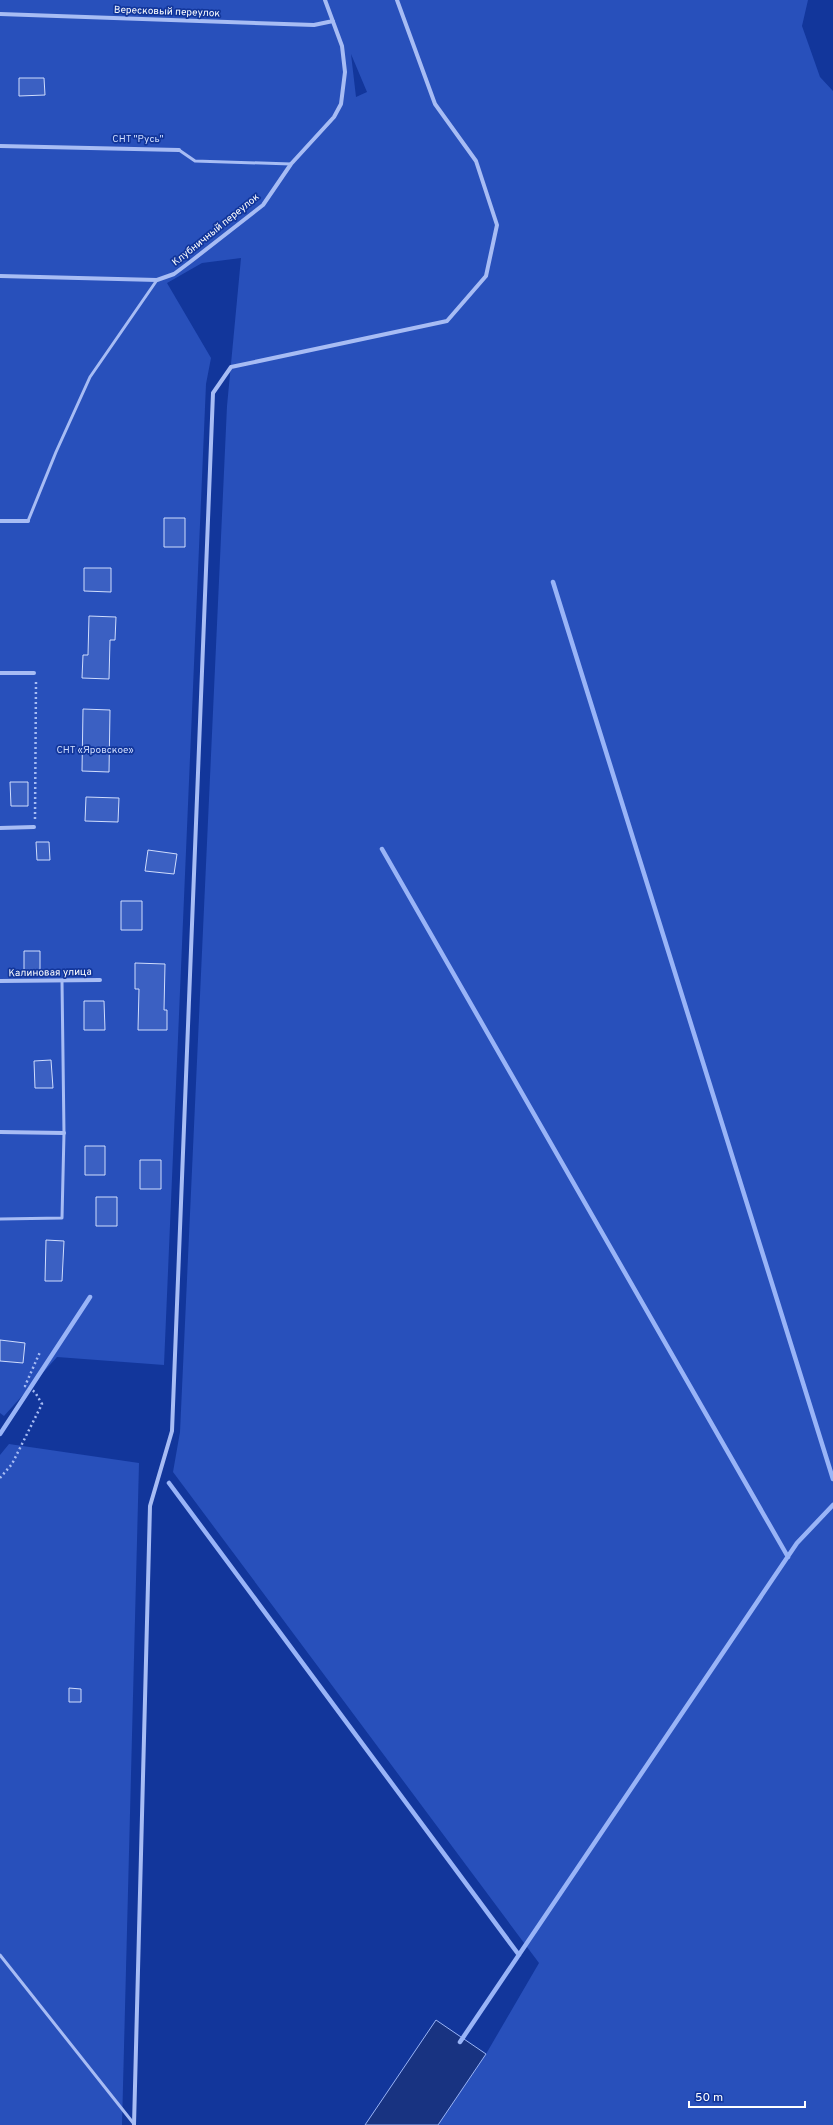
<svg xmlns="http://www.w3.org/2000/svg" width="833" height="2125" viewBox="0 0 833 2125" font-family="Overpass,sans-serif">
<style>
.green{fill:#2850bb;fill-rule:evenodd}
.water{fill:#183381;stroke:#99b4f7}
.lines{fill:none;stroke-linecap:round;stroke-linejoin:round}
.stream{stroke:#99b4f7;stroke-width:4.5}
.building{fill:#3b60c2;stroke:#cfdcfd}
.path{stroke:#a7bcf4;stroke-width:2.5;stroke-dasharray:2 3;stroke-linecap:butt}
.service{stroke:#a7bcf4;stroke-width:3}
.minor{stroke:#a7bcf4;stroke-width:4}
.labels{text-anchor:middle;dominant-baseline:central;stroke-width:3.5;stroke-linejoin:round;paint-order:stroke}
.street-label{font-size:10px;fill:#fff;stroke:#12369b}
.park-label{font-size:10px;fill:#cfdcfd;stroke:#12369b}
</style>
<rect width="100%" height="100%" fill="#12369b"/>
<path class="green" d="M0,0H808L802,26L820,77L833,91V2125H438L486,2054L539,1963L173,1472L180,1432L227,406L241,258L202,263L167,283L211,358L206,384L164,1365L57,1357L4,1416L0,1413ZM351,54L367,92L356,97Z
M9,1444L139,1463L122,2125H0V1455Z"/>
<path class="water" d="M436,2020L486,2054L438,2125H365Z"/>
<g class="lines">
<path class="stream" d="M553,582L833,1479
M382,849L788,1557
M0,1434L90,1297
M169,1483L519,1955
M460,2042L797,1543L833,1505"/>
</g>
<path class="building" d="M19,78H44L45,95L19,96Z
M164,518H185V547H164Z
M84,568H111V592L84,591Z
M89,616L116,617L115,640H110L109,679L82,678L83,655H88Z
M83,709L110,710L109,772L82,771Z
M10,782H28V806H11Z
M86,797L119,798L118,822L85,821Z
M36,842H49L50,860H37Z
M148,850L177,854L174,874L145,871Z
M121,901H142V930H121Z
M24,951H40V971H24Z
M135,963L165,964L164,1010H167V1030H138L139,989H135Z
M84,1001H104L105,1030H84Z
M51,1060L53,1088H35L34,1061Z
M85,1146H105V1175H85Z
M140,1160H161V1189H140Z
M96,1197H117V1226H96Z
M46,1240L64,1241L62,1281H45Z
M0,1340L25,1343L23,1363L0,1361Z
M69,1688L81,1689V1702H69Z"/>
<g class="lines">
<path class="path" d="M35,819L36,682
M0,1478L12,1464L42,1404L35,1392L25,1386L40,1352"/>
<path class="service" d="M179,150L195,161L291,164
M28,521L56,452L90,377L157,280
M0,1219L62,1218L64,1133L62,981
M0,1955L134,2124"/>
<path class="minor" d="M0,14L314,25L333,21
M0,146L179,150
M0,276L157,280L174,274L190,262L263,205L291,164L334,117L341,104L345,72L342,46L325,0
M0,521H28
M0,673H34
M0,828L34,827
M0,981L100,980
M0,1132L64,1133
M134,2125L150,1506L172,1431L213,393L231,367L447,321L486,276L497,225L476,161L435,104L397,0"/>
</g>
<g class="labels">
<g class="street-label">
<text transform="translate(167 12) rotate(2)">Вересковый переулок</text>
<text transform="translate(216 230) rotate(-39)">Клубничный переулок</text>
<text transform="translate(50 973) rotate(-1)">Калиновая улица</text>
</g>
<g class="park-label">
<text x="138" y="139">СНТ "Русь"</text>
<text x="95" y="750">СНТ «Яровское»</text>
</g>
</g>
<path d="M689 2101v6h116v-6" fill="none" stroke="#ffffff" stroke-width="2"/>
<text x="695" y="2101" font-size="12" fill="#ffffff" stroke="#12369b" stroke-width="3" paint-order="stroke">50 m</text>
</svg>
